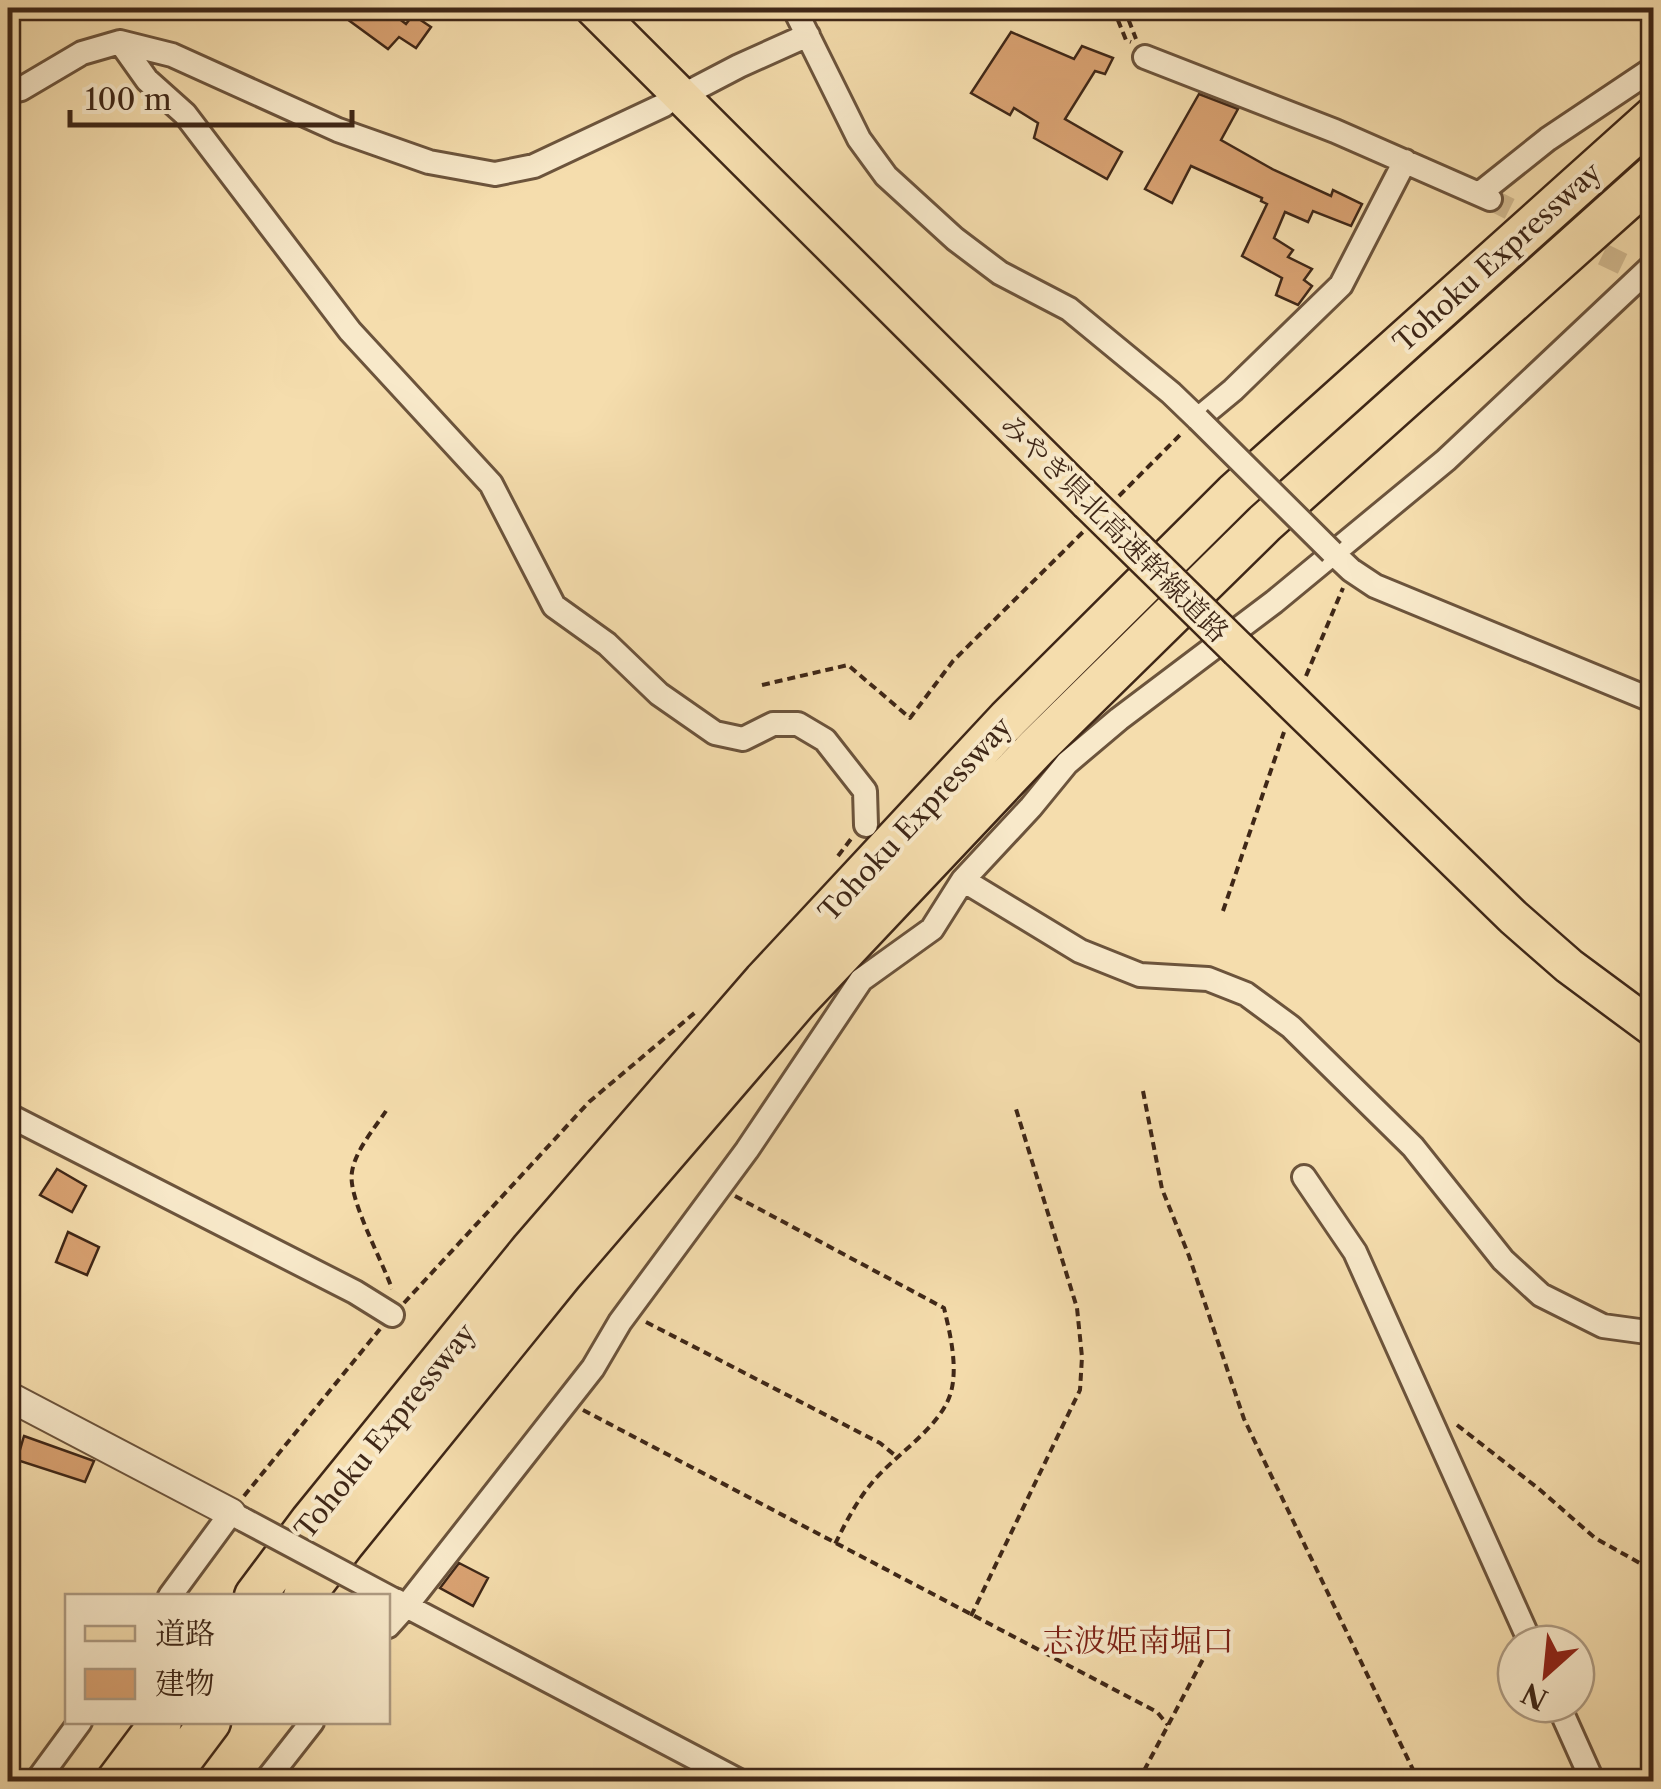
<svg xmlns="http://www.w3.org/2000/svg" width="1661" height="1789" viewBox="0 0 1661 1789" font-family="'Libre Caslon Text','Noto Serif JP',serif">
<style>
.building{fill:#d9a272;stroke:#3f2717;stroke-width:2.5}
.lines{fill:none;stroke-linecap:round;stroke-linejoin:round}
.minor-tunnel{stroke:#d1b98f;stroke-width:22;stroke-dasharray:22 11;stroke-linecap:butt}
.minor-casing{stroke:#6c543c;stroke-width:28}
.tertiary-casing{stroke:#6c543c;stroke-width:32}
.primary-casing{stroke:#3f2717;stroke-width:40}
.motorway-casing{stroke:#3f2717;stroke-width:45}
.path{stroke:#3f2717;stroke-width:4;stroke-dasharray:8 5;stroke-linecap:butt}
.minor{stroke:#f8e9ca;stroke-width:22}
.tertiary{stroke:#f8e9ca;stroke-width:28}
.primary{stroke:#f5ddad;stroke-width:35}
.motorway{stroke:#f5ddad;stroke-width:40}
.minor-bridge-casing{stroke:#6c543c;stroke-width:28;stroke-linecap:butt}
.primary-bridge-casing{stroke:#3f2717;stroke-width:40;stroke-linecap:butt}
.minor-bridge{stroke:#f8e9ca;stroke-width:22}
.primary-bridge{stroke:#f5ddad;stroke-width:35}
.labels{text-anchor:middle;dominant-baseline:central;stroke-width:8;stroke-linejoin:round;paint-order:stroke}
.street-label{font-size:28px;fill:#3f2717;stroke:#f8e9ca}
.quarter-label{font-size:32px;fill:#7a1f14;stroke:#f8e9ca}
</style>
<rect width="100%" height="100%" fill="#f5ddad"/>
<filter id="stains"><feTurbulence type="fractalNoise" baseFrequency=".002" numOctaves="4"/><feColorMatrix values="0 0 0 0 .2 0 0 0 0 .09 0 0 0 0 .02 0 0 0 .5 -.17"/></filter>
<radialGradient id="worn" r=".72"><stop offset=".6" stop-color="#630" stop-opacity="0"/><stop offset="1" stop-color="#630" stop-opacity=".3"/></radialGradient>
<path class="building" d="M332,8H385L406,24L413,15L431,27L416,48L399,37L388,49Z
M1011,32L1074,59L1082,46L1113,58L1105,74L1095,71L1065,119L1122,152L1107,179L1034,138L1038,123L1014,108L1010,115L971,93Z
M1199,94L1238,109L1221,140L1274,170L1331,196L1333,190L1362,204L1351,226L1313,211L1308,222L1285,212L1274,238L1293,250L1288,257L1312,269L1304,280L1312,286L1298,305L1276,295L1282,278L1242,256L1267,204L1261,201L1262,198L1191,166L1172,203L1145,189Z
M57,1169L86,1186L72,1212L40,1195Z
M68,1232L99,1247L87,1275L56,1262Z
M24,1436L94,1461L85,1482L17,1460Z
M459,1563L488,1578L473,1606L440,1588Z"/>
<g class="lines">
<path class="minor-tunnel" d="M1490,199L1544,226
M1573,240L1623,264"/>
<g class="minor-casing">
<path id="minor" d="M794,8L859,139L886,176L955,239L1000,273L1069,309L1171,393L1198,419L1233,390L1341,285L1405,161
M120,42L147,80L185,114L350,331L491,484L554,606L607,644L659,694L715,733L743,739L773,724H798L825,740L865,791L866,825
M1145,57L1335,131L1490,199
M693,90L739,66L808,35
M8,92L21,89L82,53L120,42L172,55L338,130L429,162L495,174L534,166L664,105
M1479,194L1548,139L1654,68
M1332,552L1351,570L1375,586L1654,701
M963,880L1080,951L1140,975L1208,979L1246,994L1291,1027L1413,1147L1503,1260L1541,1295L1603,1326L1654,1333
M8,1115L355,1292L392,1315
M1304,1177L1355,1252L1531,1644
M170,1596L231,1513L242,1519
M395,1600L741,1782
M388,1626L407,1605L593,1368L620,1322L747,1150L861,980L932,929L963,880L1031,807L1067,763L1119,719L1274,602L1446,460L1654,264
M1558,1704L1593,1782
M36,1782L80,1722
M265,1782L312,1722"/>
</g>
<g class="tertiary-casing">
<path id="tertiary" d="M8,1396L231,1513"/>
</g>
<g class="primary-casing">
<path id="primary" d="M593,8L1088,502
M1239,650L1513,917L1569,966L1654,1029"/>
</g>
<g class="motorway-casing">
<path id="motorway" d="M255,1596L311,1521L531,1250L764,981L1008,719L1235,493L1654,117
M304,1596L344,1543L562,1274L798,1000L1037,747L1265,523L1654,175
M116,1782L161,1722
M165,1782L210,1722"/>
</g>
<path class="path" d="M1113,8L1126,40L1131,42
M1124,8L1136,39
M1119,496L1183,432
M1306,676L1343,588
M762,685L848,665L910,718L953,661L1084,531
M838,856L851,839
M1223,911L1284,732
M1143,1091L1162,1189L1189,1256L1244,1419L1419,1782
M386,1111C374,1129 355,1151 352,1172C347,1197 383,1262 392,1289
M735,1196L944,1308C950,1333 958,1366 951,1392C941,1428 894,1455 871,1484C856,1502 845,1524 835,1544
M404,1303L589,1102L698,1010
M646,1322L880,1443L897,1457
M583,1410L1157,1712L1168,1725
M1457,1425L1539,1489L1595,1538L1654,1571
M244,1496L380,1329
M971,1616L1080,1390L1082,1357L1077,1308L1016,1109
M1138,1782L1210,1646
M1615,1782L1654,1764"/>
<use href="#minor" class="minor"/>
<use href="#tertiary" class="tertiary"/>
<use href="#primary" class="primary"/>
<use href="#motorway" class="motorway"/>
<g class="minor-bridge-casing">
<path id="minor-bridge" d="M1198,419L1332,552
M244,1520L394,1600"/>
</g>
<g class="primary-bridge-casing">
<path id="primary-bridge" d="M1088,502L1239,650"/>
</g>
<use href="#minor-bridge" class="minor-bridge"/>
<use href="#primary-bridge" class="primary-bridge"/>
</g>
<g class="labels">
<g class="street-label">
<text transform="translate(1497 257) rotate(-42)">Tohoku Expressway</text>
<text transform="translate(1115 528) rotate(45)">みやぎ県北高速幹線道路</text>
<text transform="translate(915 819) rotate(-47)">Tohoku Expressway</text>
<text transform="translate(385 1431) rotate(-51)">Tohoku Expressway</text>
</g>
<g class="quarter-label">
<text x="1138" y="1640">志波姫南堀口</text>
</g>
</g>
<rect width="1661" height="1789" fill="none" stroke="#f5ddad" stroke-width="40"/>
<rect x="10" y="10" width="1641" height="1769" fill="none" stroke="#3f2717" stroke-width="5"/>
<rect x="20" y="20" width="1621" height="1749" fill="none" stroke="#3f2717" stroke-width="2.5"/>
<rect x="65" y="1594" width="325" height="130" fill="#f8e9ca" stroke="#ae9b82" stroke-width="2.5"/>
<rect x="85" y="1626" width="50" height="15" fill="#f5ddad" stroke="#ae9b82" stroke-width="2.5"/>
<text x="155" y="1644" font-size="30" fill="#3f2717">道路</text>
<rect x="85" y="1669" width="50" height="30" fill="#d9a272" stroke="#ae9b82" stroke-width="2.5"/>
<text x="155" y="1694" font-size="30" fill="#3f2717">建物</text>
<g transform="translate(1546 1674) rotate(207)"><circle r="48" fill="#f8e9ca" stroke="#ae9b82" stroke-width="2.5"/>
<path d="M0-8L18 38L0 25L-18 38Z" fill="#8f2418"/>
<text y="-15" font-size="28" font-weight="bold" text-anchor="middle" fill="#3f2717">N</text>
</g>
<path d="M70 110v15h282v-15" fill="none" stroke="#3f2717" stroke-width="5"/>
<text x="85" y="110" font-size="30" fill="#3f2717" stroke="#f8e9ca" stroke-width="8" paint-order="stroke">100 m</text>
<rect width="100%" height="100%" filter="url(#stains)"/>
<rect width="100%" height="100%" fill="url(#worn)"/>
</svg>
